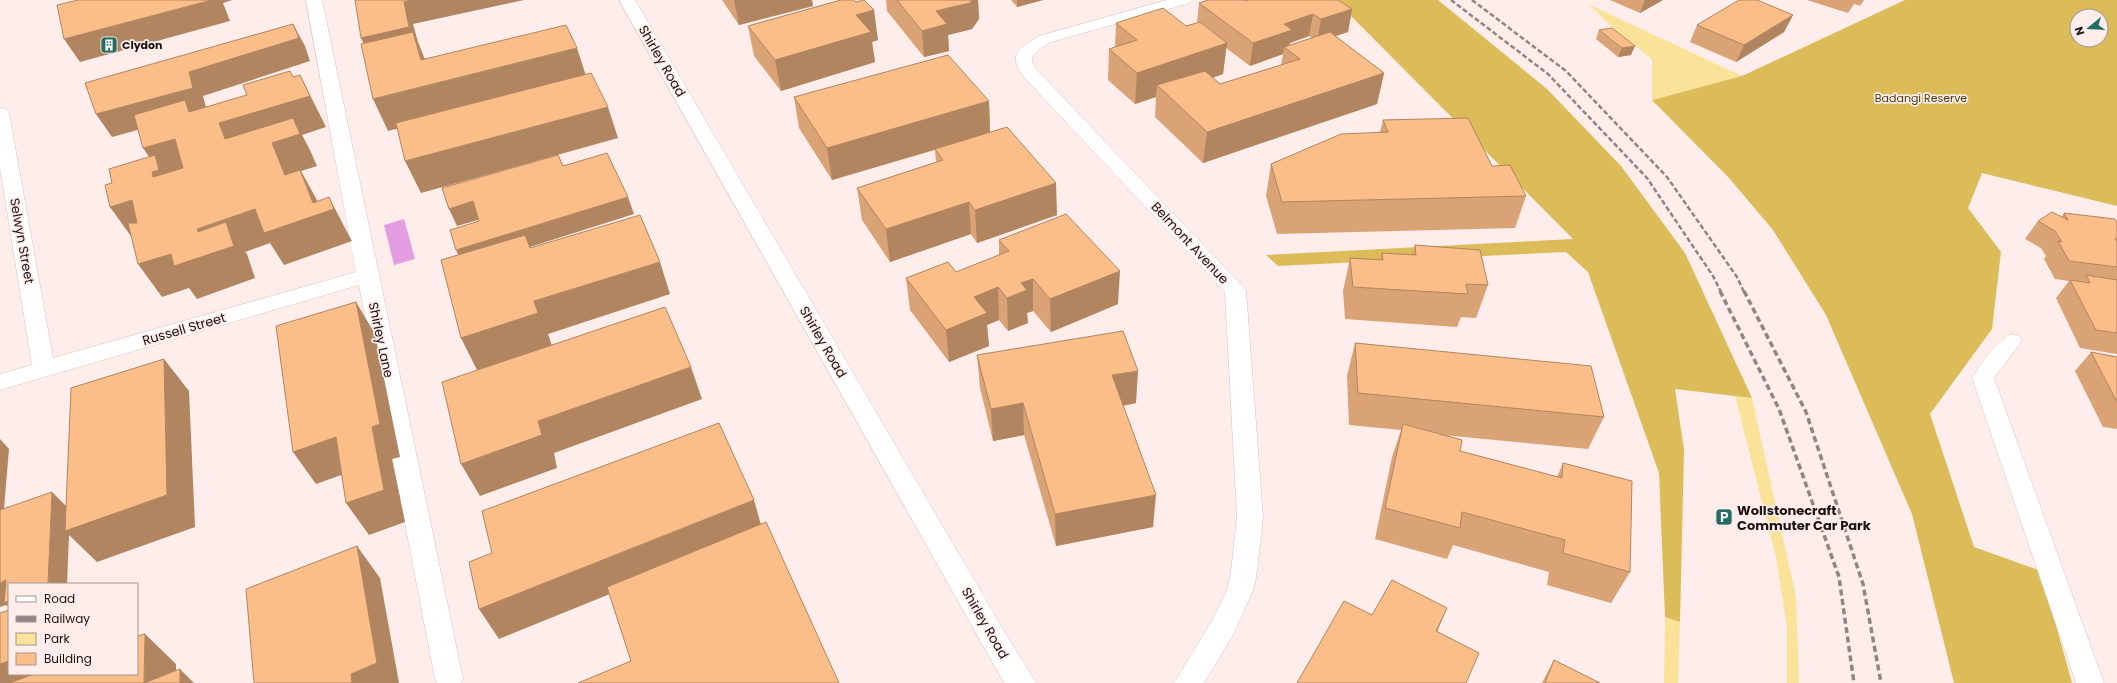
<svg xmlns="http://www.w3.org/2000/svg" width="2117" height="683" viewBox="0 0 2117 683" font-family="Poppins,sans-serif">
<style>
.green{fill:#fae399}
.forest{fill:#dbbc59;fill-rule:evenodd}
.water{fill:#e59de1}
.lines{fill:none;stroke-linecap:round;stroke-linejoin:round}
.lane-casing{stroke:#d8c4c0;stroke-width:1}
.street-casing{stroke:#d8c4c0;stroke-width:1}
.lane{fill:#fff;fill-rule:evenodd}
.street{fill:#fff;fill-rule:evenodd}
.rail-far1{stroke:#918482;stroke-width:2.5;stroke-dasharray:5 2.5;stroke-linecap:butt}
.rail{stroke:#918482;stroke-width:3.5;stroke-dasharray:6 3.5;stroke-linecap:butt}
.wall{fill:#d9a376;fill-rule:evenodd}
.shaded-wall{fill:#b08560}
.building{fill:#fcbe89;stroke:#b08560}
.labels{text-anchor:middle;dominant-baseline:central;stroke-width:3.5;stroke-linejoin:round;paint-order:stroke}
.far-poi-label{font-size:11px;font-weight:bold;fill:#1a1312;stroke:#feedea;text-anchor:start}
.far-park-label{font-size:11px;fill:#493d12;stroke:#feedea}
.street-label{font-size:13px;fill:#1a1312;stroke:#feedea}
.poi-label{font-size:13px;font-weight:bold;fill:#1a1312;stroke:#feedea;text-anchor:start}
</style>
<rect width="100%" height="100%" fill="#feedea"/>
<path class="green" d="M1588,4L1742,76L1652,100V59L1615,30Z
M1735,396L1752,398L1796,597L1799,683H1787V627L1776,557Z
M1665,617L1680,622L1678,683H1664Z"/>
<path class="forest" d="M1335,0H1438L1547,89L1621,166L1685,253L1752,398L1675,389L1684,450L1680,622L1665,617L1659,473L1588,272L1566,252L1278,266L1266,255L1573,239Z
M1905,0H2117V206L1982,173L1968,208L2001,252L1992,329L1930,414L1974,547L2041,571L2072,683H1954L1912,514L1826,315L1773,230L1729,178L1652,100L1742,76ZM2077,16H2101V40H2077Z"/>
<path class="water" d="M404,219L415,259L394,265L384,225Z"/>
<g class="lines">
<g class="lane-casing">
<path id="lane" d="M2012,334L2019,336L2022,341L1994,378L2104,683H2076L1972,378C1980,365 1998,338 2012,334Z"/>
</g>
<g class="street-casing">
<path id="street" d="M306,0H322L463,679L461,683H437L435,679L359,285L0,390V374L32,365L0,168V108L6,109L9,113L53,358L356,272Z
M619,0H635L1007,636L1036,683H1005L1003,681Z
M1167,0H1192L1190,3L1051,42C1040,49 1025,55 1036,69L1246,290L1263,517L1257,571L1254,588L1233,635L1204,683H1174L1213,619L1228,588L1231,571L1237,517L1225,292L1024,77C1007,54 1019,48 1039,36Z"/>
</g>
<use href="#lane" class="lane"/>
<use href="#street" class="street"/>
<path class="rail-far1" d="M1451,0L1548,74L1647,178L1713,276L1721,292
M1472,0L1566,71L1667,177L1737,277L1744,292"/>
<path class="rail" d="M1720,291L1779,409L1839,577L1854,683
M1744,291L1806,412L1863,584L1881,683"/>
</g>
<path class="wall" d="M722,0H812L813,6L739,25Z
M837,0H854L878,40L872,42L875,62L781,91L754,56L748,26L837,1Z
M886,0H978L979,19L972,29L948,35L949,51L924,57L887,11Z
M1011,0H1043L1017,7Z
M1610,0H1663L1640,13Z
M1807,0H1864L1860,6L1854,4L1848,13Z
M1246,1L1352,9L1348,32L1335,36L1384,73L1377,104L1203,163L1155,117L1156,97L1135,104L1108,80L1109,49L1115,47L1116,23L1186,26L1197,23L1199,3ZM1309,36L1312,38L1290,45V43ZM1226,48L1250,66L1283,54L1281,65L1220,84L1212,78L1223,74Z
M1793,15L1784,32L1736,62L1690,42L1697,25Z
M1599,30L1631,55L1618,57L1596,39Z
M794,97L989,101L990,132L1057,215L977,243L971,234L890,262L862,220L857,188L936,162L935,150L832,180L799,128Z
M1383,120L1492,166L1526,196L1515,228L1277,234L1266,196L1271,164L1380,132Z
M2064,213L2117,222V354L2080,348L2056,298L2069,281L2055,279L2044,259L2046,256L2041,248L2025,239L2038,221L2061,217Z
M999,240L1118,304L1051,332L1033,311L1027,313L1028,323L1008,331L999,320L987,325L989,346L949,362L910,310L906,278L956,272L999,255Z
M1415,245L1488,285L1476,318L1461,317L1457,327L1345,319L1343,291L1350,258L1380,260L1382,253L1412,255Z
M1355,343L1604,417L1588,449L1443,435L1460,451L1557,477L1563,463L1630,572L1611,603L1547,585L1549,572L1453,545L1447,559L1375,539L1392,457L1401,430L1349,425L1347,376Z
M2091,352L2117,357V429L2103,427L2075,371Z
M977,355L1136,403L1123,406L1153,527L1056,546L1024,435L993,441L980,388Z
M1554,660L1600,683H1542L1545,677Z"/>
<path class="shaded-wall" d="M212,0H232L223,3L230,21L80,62L64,39Z
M413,0H524L413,24L418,42L426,62L577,48L587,79L388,131L373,99L372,60L361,38L404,2Z
M734,0H812L813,6L739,25Z
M972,0H978L979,19L972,29L948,35L949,51L924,57L922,31L936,11Z
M1017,0H1043L1017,7Z
M1645,0H1663L1640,13Z
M1352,9L1348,32L1317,42L1321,19Z
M874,10L878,40L872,42L875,62L781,91L775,60L856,15Z
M1313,14L1309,36L1290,43L1289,50L1284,47L1283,54L1250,66L1253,43L1284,24Z
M1793,15L1784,32L1736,62L1744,45Z
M293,24L305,46L310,61L203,96L207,111L112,137L96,114L189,72Z
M1227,43L1223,74L1166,94L1157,85L1156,97L1135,104L1137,73Z
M1635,46L1631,55L1618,57L1622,48Z
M1384,73L1377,104L1203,163L1207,132Z
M300,75L326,127L302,135L310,150L317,166L301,171L318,202L329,197L346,230L352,241L284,265L270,243L245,252L247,254L255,278L197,299L189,288L162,297L138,264L198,232L197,229L255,209L303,207L225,139L219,123L304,97Z
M989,101L990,133L832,180L827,148Z
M608,107L618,138L421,193L405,161Z
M175,139L195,170L153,177L152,172L158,170L143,148Z
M1056,183L1057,215L977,243L975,210Z
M628,197L634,214L530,247L539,268H465L456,250Z
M132,200L155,232L133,239L110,207Z
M473,201L481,219L457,226L449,209Z
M969,202L971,234L890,262L886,229Z
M660,262L670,294L548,334L552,346L477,370L461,338L534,301Z
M1120,271L1118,304L1051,332L1050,299Z
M1033,279V311L1027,313L1028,323L1008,331L1007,298L1021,283Z
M998,287L999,320L987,325L989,346L949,362L946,330L974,297Z
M356,302L375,334L400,457L392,459L405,522L369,535L346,503L372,427Z
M164,359L189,391L195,527L97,562L69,535L67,584H48L52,492L70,510Z
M691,367L702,399L554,453L557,468L480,496L461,464L538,421Z
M1138,371L1136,403L1111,408L1112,375Z
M1023,403L1024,435L993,441L991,409Z
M336,437L358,469L316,484L293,452Z
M0,439L9,449L3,520H0Z
M1156,495L1153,527L1056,546L1055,514Z
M754,500L763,532L499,639L479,609Z
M357,546L380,578L399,683H352L351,674Z
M6,580L9,584V607L6,605L0,607V583Z
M1447,608L1434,639L1436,631Z
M145,634L176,664V683H144Z
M9,661V674H39L15,683H0V664Z
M180,669L194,683H180Z"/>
<path class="building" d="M78,0H212L64,39L57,5Z
M355,0H413L404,2L409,27L361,38Z
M841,0H854L856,2L864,0L874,10L856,15L871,32L775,60L748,26Z
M897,0H972L970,3L936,11L947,24L922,31Z
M1208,0H1245L1246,1L1248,0H1338L1352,9L1321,19L1313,14L1284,24L1292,30L1253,43L1199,3Z
M1739,0H1757L1793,15L1744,45L1697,25Z
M1163,8L1186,26L1200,22L1227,43L1137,73L1109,49L1137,40L1116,23Z
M293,24L299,38L189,72L193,88L96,114L85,83Z
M566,25L577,48L373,99L361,44L413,32L421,60Z
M1612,28L1635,46L1622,48L1599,30Z
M1330,32L1384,73L1207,132L1157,85L1205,71L1220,84L1300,59L1284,47Z
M948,55L989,101L827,148L794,97Z
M290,71L293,77L300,75L310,96L219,123L225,139L293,118L300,134L272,143L285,175L300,170L313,203L329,197L334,209L264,233L255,209L197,229L198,232L226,222L234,246L174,266L171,254L138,264L128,223H137L132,200L110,207L105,185L112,183L109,169L155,155L159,170L152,172L153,177L183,168L175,139L143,148L134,115L185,100L189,112L247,95L243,85Z
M591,73L608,107L405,161L396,123Z
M1468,118L1492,166L1510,165L1526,196L1282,202L1271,164L1341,134L1388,132L1383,120Z
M1007,127L1056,183L975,210L969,202L886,229L857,188L943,160L935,149Z
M607,153L628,197L456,250L450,230L479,221L473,201L449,209L442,188L558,155L563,166Z
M2052,212L2068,220L2064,213L2115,219L2117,222V239H2115L2117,242V267L2069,261L2058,241L2062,242L2055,231L2038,221Z
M1066,214L1120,271L1050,299L1033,279L1021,283L1027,290L1007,298L998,287L974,297L987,313L946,330L906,278L948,262L956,272L1009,251L999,240Z
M640,215L660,262L534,301L538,313L461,338L441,260L525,235L530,248Z
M1415,245L1480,250L1488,285L1466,284L1468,294L1353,287L1350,258L1383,260L1382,253L1416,255Z
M2086,275L2117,280V333L2096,330L2070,280L2090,283Z
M356,302L380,424L372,427L384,490L346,503L336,437L293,452L276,326Z
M665,307L691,367L538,421L542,435L461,464L442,382Z
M1123,331L1138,371L1112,375L1156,495L1055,514L1023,403L991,409L977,355Z
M1355,343L1591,366L1604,417L1358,393Z
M2091,352L2117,357V402Z
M164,359L167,495L65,531L71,388Z
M719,423L754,500L479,609L469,562L492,553L482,511Z
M1403,424L1462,440L1460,451L1562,478L1563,463L1632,481L1630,572L1563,553L1565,540L1462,512L1460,528L1385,508Z
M52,492L48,584H9V601L4,603L6,580L0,583V510Z
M766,522L839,683H578L631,661L607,587Z
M357,546L377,663L351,674L352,683H254L246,589Z
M1392,580L1447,608L1436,631L1479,653L1466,683H1297L1344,601L1372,615Z
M9,610V661L0,664V613Z
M145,634L144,683L180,669V683H12V682L34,674H137V636Z
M1554,660L1600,683H1545Z"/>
<defs>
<g id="building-square" transform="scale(0.9)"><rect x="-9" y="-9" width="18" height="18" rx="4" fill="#246c64" stroke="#feedea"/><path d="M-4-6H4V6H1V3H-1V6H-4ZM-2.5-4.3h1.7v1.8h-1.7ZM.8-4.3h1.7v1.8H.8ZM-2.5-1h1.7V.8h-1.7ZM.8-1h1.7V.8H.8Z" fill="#fff"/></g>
<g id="parking-square" transform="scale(0.9)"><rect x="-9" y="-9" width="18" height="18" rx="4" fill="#246c64" stroke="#feedea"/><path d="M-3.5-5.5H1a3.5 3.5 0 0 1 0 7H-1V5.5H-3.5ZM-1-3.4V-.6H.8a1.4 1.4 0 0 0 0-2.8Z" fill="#fff"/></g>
</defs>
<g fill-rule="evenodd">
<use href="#building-square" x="109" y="45"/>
<use href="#parking-square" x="1724" y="517"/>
</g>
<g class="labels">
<g class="far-poi-label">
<text x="122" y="45">Clydon</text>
</g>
<g class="far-park-label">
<text x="1921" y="98">Badangi Reserve</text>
</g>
<g class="street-label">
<text transform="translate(662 61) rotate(60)">Shirley Road</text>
<text transform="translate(22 241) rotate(80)">Selwyn Street</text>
<text transform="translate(1190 243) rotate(47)">Belmont Avenue</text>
<text transform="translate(184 329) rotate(-16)">Russell Street</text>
<text transform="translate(381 340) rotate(78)">Shirley Lane</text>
<text transform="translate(823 342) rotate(60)">Shirley Road</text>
<text transform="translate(985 623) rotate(60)">Shirley Road</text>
</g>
<g class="poi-label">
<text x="1737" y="510">Wollstonecraft<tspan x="1737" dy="15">Commuter Car Park</tspan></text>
</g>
</g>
<rect x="8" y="583" width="130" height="92" fill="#feedea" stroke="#a39694"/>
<rect x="16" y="596" width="20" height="6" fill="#ffffff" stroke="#a39694"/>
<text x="44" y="603" font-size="12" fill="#1a1312">Road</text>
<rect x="16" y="616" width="20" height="6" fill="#918482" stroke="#a39694"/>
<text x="44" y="623" font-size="12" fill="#1a1312">Railway</text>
<rect x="16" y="633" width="20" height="12" fill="#fae399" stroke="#a39694"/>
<text x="44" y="643" font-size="12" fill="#1a1312">Park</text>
<rect x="16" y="653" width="20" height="12" fill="#fcbe89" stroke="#a39694"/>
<text x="44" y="663" font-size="12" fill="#1a1312">Building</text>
<g transform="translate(2089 28) rotate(252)"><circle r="19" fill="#feedea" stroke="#a39694"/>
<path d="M0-3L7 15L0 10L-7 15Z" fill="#246c64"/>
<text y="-6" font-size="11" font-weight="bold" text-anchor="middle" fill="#1a1312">N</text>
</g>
</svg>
